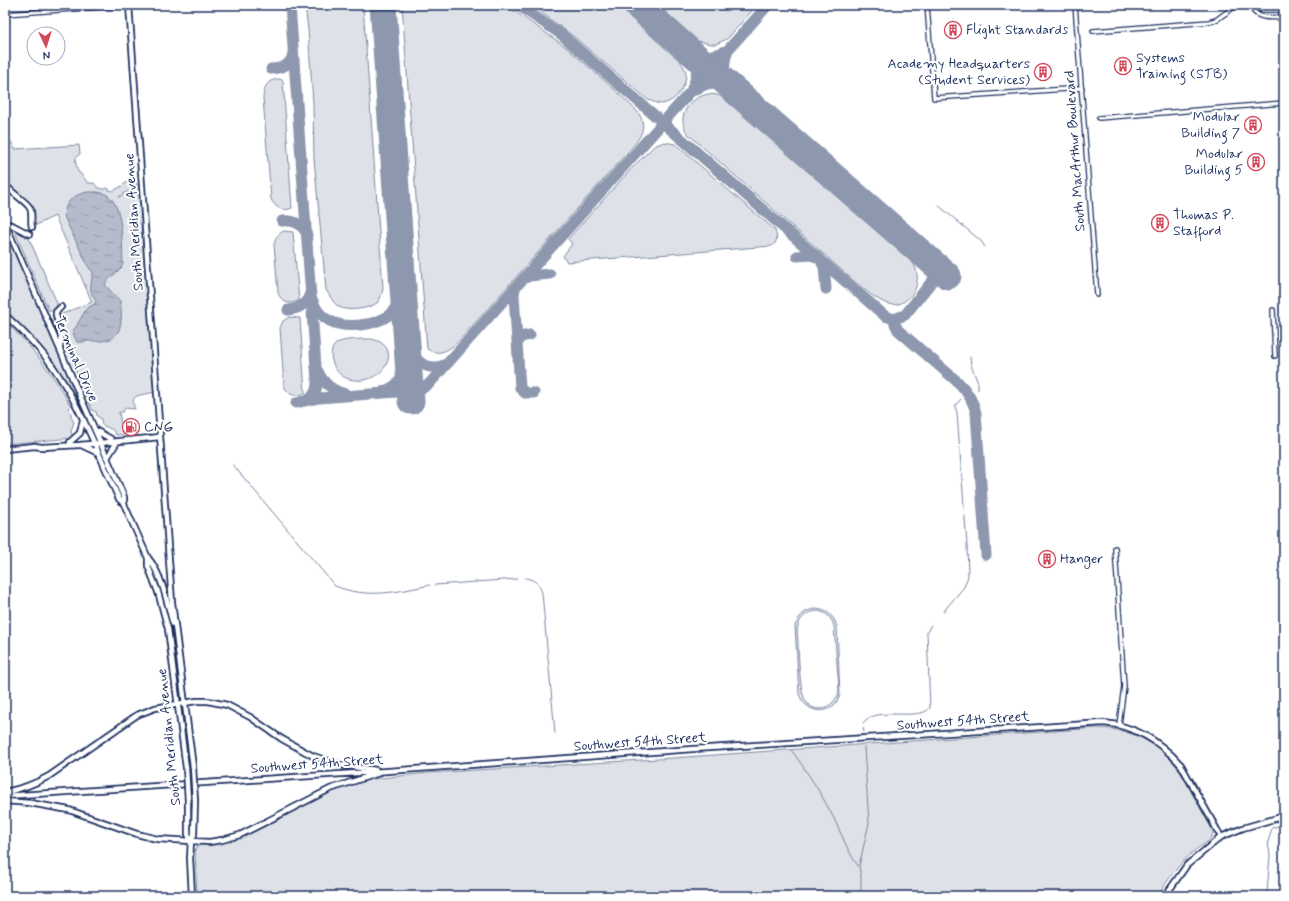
<svg xmlns="http://www.w3.org/2000/svg" width="1289" height="901" viewBox="0 0 1289 901" font-family="Mynerve,sans-serif">
<style>
.green{fill:#dee1e7;stroke:#7c88a2;fill-rule:evenodd}
.water{fill:url(#water-ripples);stroke:#77839f}
.lines{fill:none;stroke-linecap:round;stroke-linejoin:round}
.stream{stroke:#77839f;stroke-width:1}
.taxiway{stroke:#8d97ae;stroke-width:11}
.runway{stroke:#8d97ae;stroke-width:27}
.street-casing{stroke:#1b2f5e;stroke-width:6}
.secondary-casing{stroke:#1b2f5e;stroke-width:8}
.street{stroke:#fff;stroke-width:3.5}
.secondary{stroke:#fff;stroke-width:4.5}
.secondary-bridge-casing{stroke:#1b2f5e;stroke-width:8;stroke-linecap:butt}
.secondary-bridge{stroke:#fff;stroke-width:4.5}
.labels{text-anchor:middle;dominant-baseline:central;stroke-width:4;stroke-linejoin:round;paint-order:stroke}
.poi-label{font-size:14px;fill:#1b2f5e;stroke:#fff;text-anchor:start}
.street-label{font-size:14px;fill:#1b2f5e;stroke:#fff}
</style>
<defs>
<pattern id="water-ripples" width="26" height="14" patternUnits="userSpaceOnUse"><rect width="26" height="14" fill="#b5bbca"/><path d="M2 4q2-2 4 0t4 0M15 11q2-2 4 0t4 0" fill="none" stroke="#9298a7"/></pattern>
</defs>
<rect width="100%" height="100%" fill="#fff"/>
<filter id="ink" filterUnits="userSpaceOnUse"><feTurbulence type="fractalNoise" baseFrequency=".025" numOctaves="2"/><feDisplacementMap in="SourceGraphic" scale="8" xChannelSelector="R" yChannelSelector="G"/><feConvolveMatrix kernelMatrix="1 2 1 2 8 2 1 2 1" color-interpolation-filters="sRGB"/></filter>
<g filter="url(#ink)">
<path class="green" d="M305,5H363L383,288C382,293 381,298 378,302C371,309 347,312 339,307C333,303 330,296 326,290L314,159L313,103L308,30Z
M402,5H506L566,47L614,89L636,110C654,130 632,146 620,161L474,324C461,337 447,361 427,349Z
M531,5H616L680,61C682,64 685,68 686,72C687,86 675,103 661,104C657,104 652,101 648,100L573,36Z
M658,5H757L727,39L716,44H711L698,41Z
M280,79L283,81L292,208C283,212 275,208 271,199L263,98C264,87 267,79 280,79Z
M708,94L718,95L723,98L914,264C916,269 918,275 917,282C916,294 902,308 889,304C876,301 865,289 855,282L688,134C675,117 689,98 708,94Z
M5,131L15,149L79,145L80,154C72,159 77,165 78,172L80,173L88,183H94C98,189 101,190 108,188L109,190L113,191L122,186L129,180H134L139,188L154,392C144,396 128,392 135,409L125,408L123,412H119L122,431L125,432L137,431L138,432L137,434L116,435L113,430L102,425L101,419L97,416L96,412L92,410L64,342L57,316L92,302L55,216L34,226L32,207L12,190L5,179Z
M664,142L675,144L682,150L775,230C777,237 778,242 772,246L567,262L563,256L572,244L568,239L630,170L654,146Z
M5,227L81,404L80,405L77,402C56,365 36,341 5,312Z
M15,230L26,233L28,236L57,303L56,307L49,311L15,232Z
M283,231L293,232L299,301L291,303L285,302L280,297L278,293L274,244L277,236Z
M289,317L300,318L305,393C296,398 288,395 284,386L280,328L283,321Z
M5,321C31,346 53,373 70,405L69,410L71,413V417L74,422L71,431L73,438L5,444Z
M371,339C405,345 385,388 349,379C335,376 324,353 337,343C344,339 362,339 371,339Z
M814,609C826,609 834,615 837,627L840,695C833,717 806,715 799,694L795,626C799,616 804,611 814,609ZM818,611C827,613 831,617 834,626L839,690C837,705 818,716 807,703C798,693 799,645 797,630C799,618 806,612 818,611Z
M1096,728C1127,728 1158,741 1177,767C1184,777 1189,788 1195,799C1201,810 1208,821 1213,832C1213,841 1200,846 1194,851C1179,864 1168,879 1158,896H385L375,893L324,896H197L195,850L197,847L202,844L222,842L242,836L329,791L364,780L372,779L428,773L658,759Z"/>
<path class="water" d="M88,192C94,192 101,191 107,195C124,205 122,246 123,264L121,268L105,283L106,286L120,301C122,311 123,330 114,337C108,342 97,341 89,341C85,341 82,343 77,342L72,331L76,327L86,309L96,303C95,299 94,298 92,294C89,288 92,279 93,272L89,268L65,219C62,203 74,194 88,192Z"/>
<g class="lines">
<path class="stream" d="M119,197L128,191
M938,205L981,241L985,247
M970,357L971,365L978,383V390
M233,465L335,586C367,599 397,592 430,585
M525,578C534,579 539,583 542,593L555,733
M435,585L517,579
M943,612L964,587L968,576L967,545L957,413L955,406L961,399
M863,723C875,705 919,722 930,708L927,632L931,625
M863,728L864,732
M792,751C806,770 819,790 830,811C840,829 846,849 858,866
M861,896V877L859,866L869,823L864,747
M1265,896L1267,893L1270,855L1268,842L1272,828L1284,824"/>
<path class="taxiway" d="M290,5L317,381C317,390 315,395 308,400
M518,5L562,35L885,316L894,319L905,315L941,270
M685,47C697,60 700,71 692,88
M687,48C700,57 712,58 725,51
M728,51C722,64 724,78 734,88
M271,69C283,68 292,65 293,52
M695,90C714,78 723,82 740,94
M282,221C294,220 302,223 307,235
M797,256L811,255L816,257
M821,261L824,267L826,289
M525,278L529,276L550,274
M515,288L514,295L520,388L525,393H534
M313,301C316,310 322,317 330,321C348,330 385,325 395,308C402,297 402,285 402,272
M288,310C300,309 307,304 310,293
M894,319L895,324L898,330L959,383C968,392 973,400 976,413L986,555
M407,342C414,361 427,374 448,363
M517,344L520,337L530,335
M318,371C323,383 333,391 346,394
M384,391C400,386 406,374 408,358
M296,403L319,398L410,391L423,388L429,384L768,5"/>
<path class="runway" d="M383,5L411,401
M637,5L948,276"/>
<g class="street-casing">
<path id="street" d="M927,5L934,98L1082,88
M1075,5L1097,295
M1250,5C1255,20 1271,18 1284,17
M1254,5L1262,10H1284
M1281,5L1282,18
M5,14L129,5
M1093,31L1209,22L1216,20L1237,5
M1099,118L1284,103
M1273,310L1275,356
M1115,548L1124,686L1119,725"/>
</g>
<g class="secondary-casing">
<path id="secondary" d="M129,5L172,602L193,767
M5,184C12,194 25,200 30,208C33,214 30,221 32,227
M5,223L124,497V504L148,558C162,574 167,603 173,624
M5,224L12,225L29,234
M5,315C25,333 45,353 59,376C84,414 100,458 119,499L124,504
M60,348L61,336L56,315V312L61,307
M95,430L111,439
M70,442L80,433L83,420
M81,445L98,453
M34,446L42,447L80,445L160,437
M5,449L35,446
M107,458L117,442
M148,558V566L158,592L168,629L186,768
M5,792C21,789 35,784 49,776L137,715L155,708L196,701H208L227,705L250,717L282,739L313,756L340,765L376,770
M5,796L388,771L693,749L1104,723C1136,726 1160,741 1181,765L1221,837
M5,801L30,803L69,810L137,834L157,839L209,842L222,840L240,835L330,789L379,773
M188,801V834L191,841L190,858L192,896
M191,841L194,835L195,801
M1165,896L1187,865L1221,837L1243,828L1284,816"/>
</g>
<use href="#street" class="street"/>
<use href="#secondary" class="secondary"/>
<g class="secondary-bridge-casing">
<path id="secondary-bridge" d="M193,767L195,801
M186,768L188,801"/>
</g>
<use href="#secondary-bridge" class="secondary-bridge"/>
</g>
</g>
<defs>
<g id="building-ring" transform="scale(0.9)"><circle r="9.5" fill="#fff" stroke="#d1495b" stroke-width="1.5"/><path d="M-4-6H4V6H1V3H-1V6H-4ZM-2.5-4.3h1.7v1.8h-1.7ZM.8-4.3h1.7v1.8H.8ZM-2.5-1h1.7V.8h-1.7ZM.8-1h1.7V.8H.8Z" fill="#d1495b"/></g>
<g id="fuel-ring" transform="scale(0.9)"><circle r="9.5" fill="#fff" stroke="#d1495b" stroke-width="1.5"/><path d="M-5.5-6h7V0h2V4h1.3V-2.5L3-4.5l.8-.8L6-3V5H2.5V1h-1V6h-7ZM-4.2-4.7v3.2H.2V-4.7Z" fill="#d1495b"/></g>
</defs>
<g fill-rule="evenodd">
<use href="#building-ring" x="953" y="30"/>
<use href="#building-ring" x="1123" y="66"/>
<use href="#building-ring" x="1043" y="72"/>
<use href="#building-ring" x="1253" y="125"/>
<use href="#building-ring" x="1256" y="162"/>
<use href="#building-ring" x="1160" y="223"/>
<use href="#fuel-ring" x="131" y="427"/>
<use href="#building-ring" x="1047" y="559"/>
</g>
<g class="labels">
<g class="poi-label">
<text x="966" y="30">Flight Standards</text>
<text x="1136" y="58">Systems<tspan x="1136" dy="16">Training (STB)</tspan></text>
<text x="1030" y="64" text-anchor="end">Academy Headquarters<tspan x="1030" dy="16">(Student Services)</tspan></text>
<text x="1240" y="117" text-anchor="end">Modular<tspan x="1240" dy="16">Building 7</tspan></text>
<text x="1243" y="154" text-anchor="end">Modular<tspan x="1243" dy="16">Building 5</tspan></text>
<text x="1173" y="215">Thomas P.<tspan x="1173" dy="16">Stafford</tspan></text>
<text x="144" y="427">CNG</text>
<text x="1060" y="559">Hanger</text>
</g>
<g class="street-label">
<text transform="translate(1075 151) rotate(-94)">South MacArthur Boulevard</text>
<text transform="translate(134 222) rotate(-94)">South Meridian Avenue</text>
<text transform="translate(76 359) rotate(67)">Terminal Drive</text>
<text transform="translate(963 721) rotate(-4)">Southwest 54th Street</text>
<text transform="translate(169 737) rotate(-96)">South Meridian Avenue</text>
<text transform="translate(640 742) rotate(-4)">Southwest 54th Street</text>
<text transform="translate(317 764) rotate(-4)">Southwest 54th Street</text>
</g>
</g>
<rect width="1289" height="901" fill="none" stroke="#fff" stroke-width="20"/>
<rect x="10" y="10" width="1269" height="881" fill="none" stroke="#1b2f5e" stroke-width="1.5" filter="url(#ink)"/>
<g transform="translate(46 46) rotate(176)"><circle r="19" fill="#ffffff" stroke="#a4acbf"/>
<path d="M0-3L7 15L0 10L-7 15Z" fill="#d1495b"/>
<text y="-6" font-size="11" font-weight="bold" text-anchor="middle" fill="#1b2f5e">N</text>
</g>
</svg>
